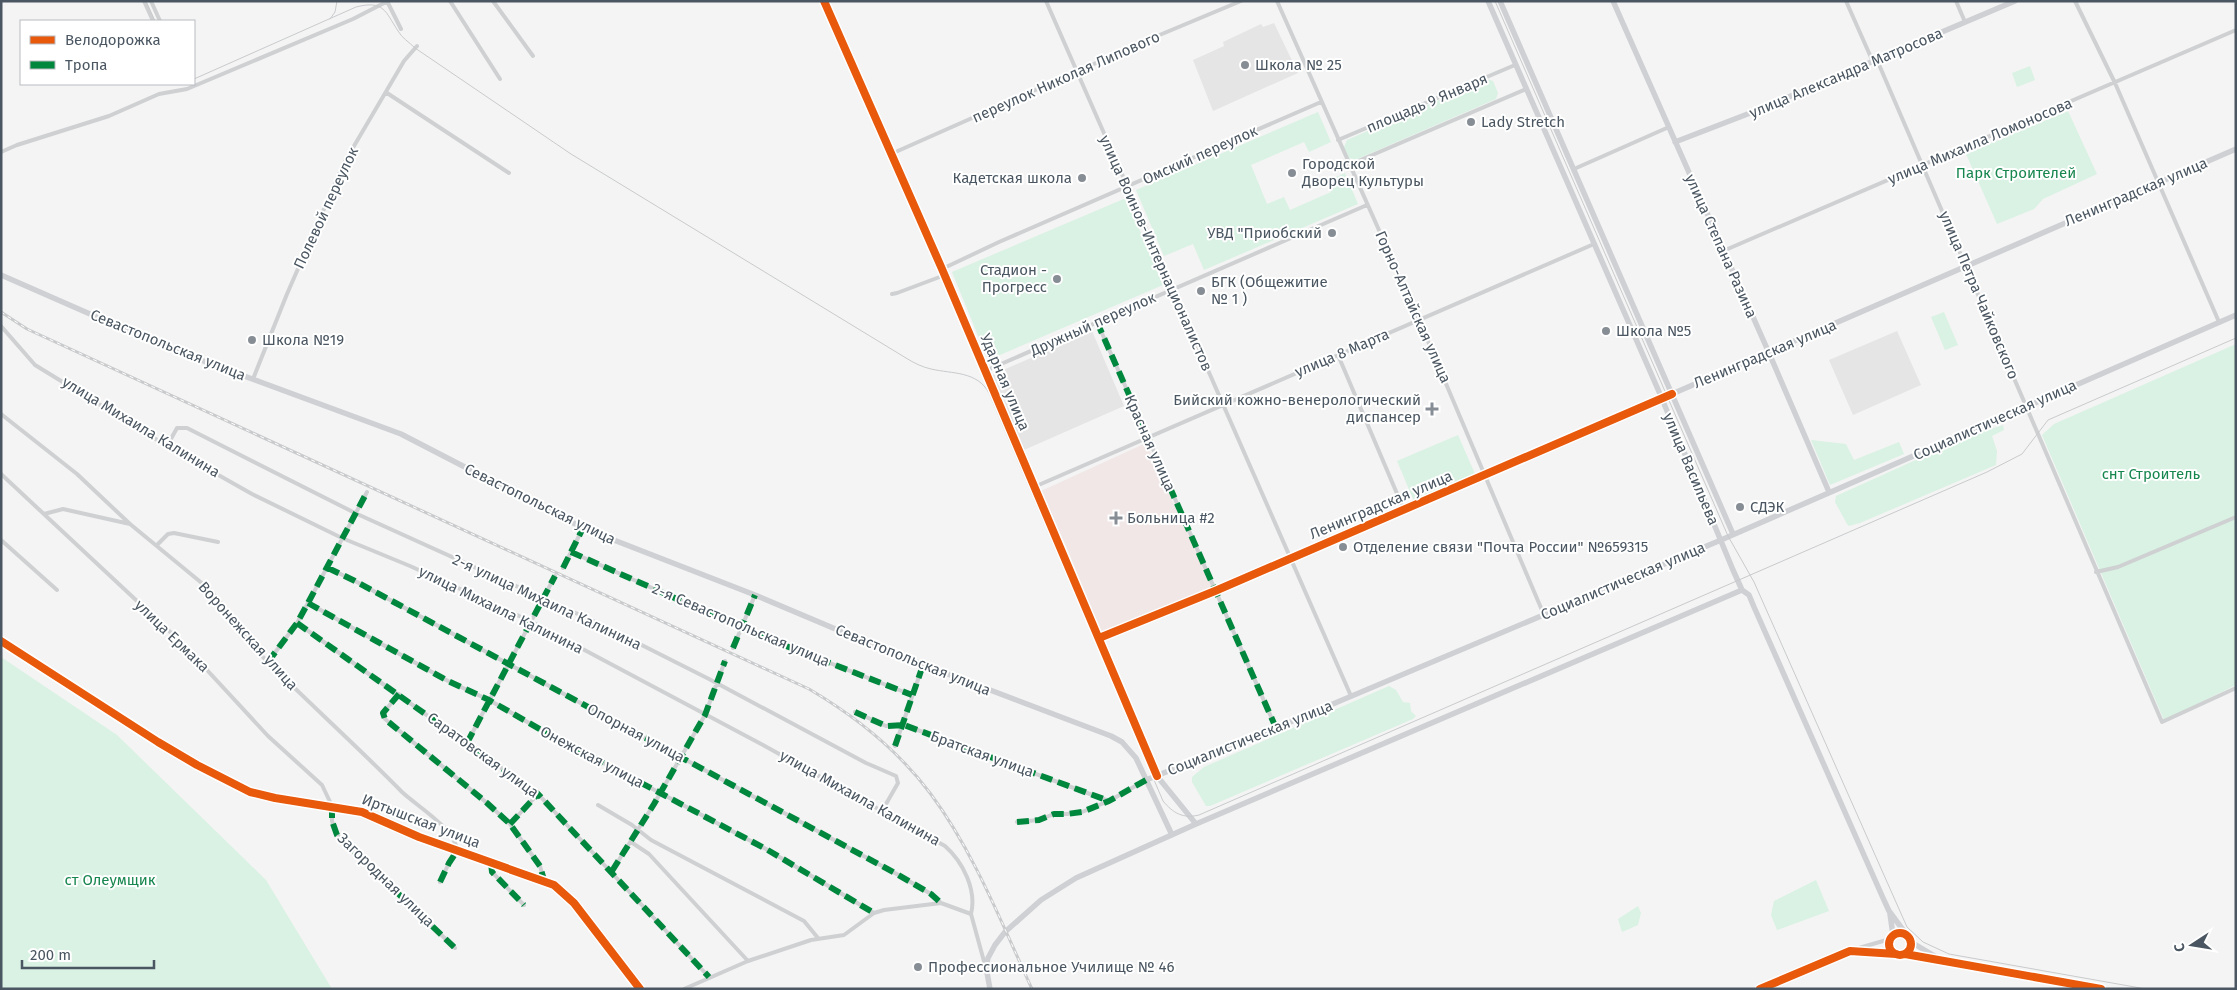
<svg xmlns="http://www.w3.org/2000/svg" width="2237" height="990" viewBox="0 0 2237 990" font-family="'Fira Sans',sans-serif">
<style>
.education{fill:#e6e5e6}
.medical{fill:#f1e7e6}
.green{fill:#d9f2e3}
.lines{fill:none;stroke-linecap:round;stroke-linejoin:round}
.street{stroke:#ced0d2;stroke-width:4}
.secondary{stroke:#ced0d4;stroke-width:5.5}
.tram{stroke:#c9cacc;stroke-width:1}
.rail-casing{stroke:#c9cacc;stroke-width:3}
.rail{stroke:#fff;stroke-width:1;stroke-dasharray:4;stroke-linecap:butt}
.quiet{stroke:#00873e;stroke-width:6;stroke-dasharray:12 6;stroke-linecap:butt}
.cycleway-casing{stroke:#fff;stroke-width:11}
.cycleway{stroke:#e8590c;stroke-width:8}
.poi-dot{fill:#868d94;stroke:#fff;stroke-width:2}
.labels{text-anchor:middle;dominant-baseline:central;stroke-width:4;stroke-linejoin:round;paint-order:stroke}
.poi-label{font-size:15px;fill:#4a5661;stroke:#fff;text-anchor:start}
.street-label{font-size:15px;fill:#4a5661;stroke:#fff}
.park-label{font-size:15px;fill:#17864f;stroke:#fff}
</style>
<rect width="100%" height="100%" fill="#f4f4f4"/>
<path class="education" d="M1274,23L1298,73L1213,111L1193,60L1224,46L1223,42L1261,24L1263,27Z
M1092,331L1124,406L1024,450L992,375Z
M1897,331L1921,385L1853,415L1829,360Z"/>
<path class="medical" d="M1146,443L1213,590L1101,634L1067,548L1041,491Z"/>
<path class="green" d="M2030,66L2035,80L2017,87L2012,73Z
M1487,79L1493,81L1498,93L1496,99L1355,160L1349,158L1344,147L1347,140Z
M2068,111L2097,174L2043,199L2034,209L1997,224L1966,154Z
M1318,112L1331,142L1309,152L1304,142L1251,165L1267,204L1284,197L1290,210L1331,192L1327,181L1345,173L1358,204L1204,270L1193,244L1164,256L1136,190Z
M1126,198L1163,285L988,360L952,272Z
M1944,312L1958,345L1945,350L1931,317Z
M2236,344V685L2164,720L2042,435L2054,424Z
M2003,425L2004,430L1992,436L1997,451L1996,465L1860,523L1849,526L1847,524L1835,502L1836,496L1991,426L1994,428Z
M1458,435L1475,474L1414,501L1397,461Z
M1811,440L1846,444L1854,460L1899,442L1904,454L1830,485Z
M1,657L117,735L266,880L332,989H1Z
M1389,686L1396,690L1403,702L1410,703L1411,711L1416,716L1413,719L1210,806H1206L1192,782V777L1204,767Z
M1816,880L1829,911L1777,930L1771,915L1774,901Z
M1638,906L1641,913L1638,925L1622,932L1618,919Z"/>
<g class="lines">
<path class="street" d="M144,1L153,21
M151,1L160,21
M387,1L401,29
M450,1L500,79
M493,1L533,56
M1046,1L1351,696
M1277,1L1419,320L1544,615
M1846,1L1873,62
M1956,1L1965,22
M2075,1L2115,83L2219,322
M1877,60L2162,722L2236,688
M387,93L509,173
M1338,140L1515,65
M1,152L17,145L109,116L159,94L187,89L353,19L388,1
M891,154L1150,39L1241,1
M1349,165L1526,89
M1574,169L1669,127
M1723,251L2236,30
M942,269L999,242L1321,102
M892,294L897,293L945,275
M1097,322L1276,728
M1,326L35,365L167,446L252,494L342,538L410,566L530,621L763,745L945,846C963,862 977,890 971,914
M1338,355L1404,510
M985,371L1367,205
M253,379L287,294L344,163L404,61L417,46
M1,414L77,474L130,524L209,589C227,607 237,631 255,649C303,698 354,743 402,792C418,807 456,829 457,851L449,863L440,882
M167,446L177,428H187L355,513L602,625L709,679L866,763L896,776L898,783L882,811
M1,474L182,643L268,736L322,785L332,806V821L337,835L455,948
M1034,487L1594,244
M44,514L63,509L130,524
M1,540L57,590
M157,545L168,534L174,533L218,542
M571,552L758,635L912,695
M328,568L355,581L895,873L931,894L941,903
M563,568L583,528
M2096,572L2118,567L2236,517
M308,603L448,681L489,700L543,731L766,849L874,913
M297,623L538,794L709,977
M1099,638L1215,591L1672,394
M733,648L755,595
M268,662L297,623L308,603L367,492
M399,694L383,713L385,719L487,803L510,824L540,866L544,880
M855,712L886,726L904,725L1109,801
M467,743L555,576
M895,746L923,665
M598,805L632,825L651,840L804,921L818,938
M1017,822L1039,820L1054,814H1067L1082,812L1109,801L1146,780
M510,824L538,794
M631,842L649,854L748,961
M491,863L492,872L524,905
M612,871L654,804L705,715L725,661
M1852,950L1890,939
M1850,951L1895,954
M684,989L748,961L811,940L844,935L874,913L884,910L941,903L971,914L985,965"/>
<path class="secondary" d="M824,1L942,269L1157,776L1196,824
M1488,1L1660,394L1733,570L1742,590L1749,595L1754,607L1883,898L1889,911L1906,934
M1500,1L1733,534
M1613,1L1769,353L1829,492
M1675,142L1758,110L2015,1
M1,275L163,346L401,434L583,528L755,595L890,652L1111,736L1122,742L1136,758L1172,835
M1672,394L2236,149
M1,641L158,742L197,765L250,792L275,798L362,812L419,837L554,885L574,903L640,989
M1146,780L1276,728L1721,540L2236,315
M1890,914L1893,935
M1911,942L1910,949L1902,955L1893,952L1889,946L1893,935L1903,933L1908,936L1911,942L1938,958
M1905,954L2101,989
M990,989L986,967L988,958L995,945L1005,932L1041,900L1076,878L1196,824L1742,590"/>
<path class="tram" d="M146,1L155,21
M1495,1L1728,536L1754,582L1907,927L1923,942L1949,954L2146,989
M330,19L335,12L337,1
M194,79L356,7C384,0 385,11 398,31C402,38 409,42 415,48L571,154L906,358C914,363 922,367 931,369C953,374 977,371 989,393L1163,801C1173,813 1183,819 1199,815L1987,472L2022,454L2048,420L2236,338"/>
<g class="rail-casing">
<path id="rail" d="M1,312L27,329L809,689C855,716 897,749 930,793C974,852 1001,922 1032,989"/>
</g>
<use href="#rail" class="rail"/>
<path class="quiet" d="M1097,322L1276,728
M571,552L758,635L912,695
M328,568L355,581L895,873L931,894L941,903
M563,568L583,528
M308,603L448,681L489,700L543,731L766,849L874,913
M297,623L538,794L709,977
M733,648L755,595
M268,662L297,623L308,603L367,492
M399,694L383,713L385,719L487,803L510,824L540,866L544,880
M855,712L886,726L904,725L1109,801
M467,743L555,576
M895,746L923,665
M332,806V821L337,835L455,948
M1017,822L1039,820L1054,814H1067L1082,812L1109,801L1146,780
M510,824L538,794
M491,863L492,872L524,905
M612,871L654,804L705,715L725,661
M440,882L449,863L457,851"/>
<g class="cycleway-casing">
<path id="cycleway" d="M824,1L942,269L1157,776
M1099,638L1215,591L1672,394
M1,641L158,742L197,765L250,792L275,798L362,812L419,837L554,885L574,903L640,989
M1889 944a11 11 0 1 1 22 0a11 11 0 1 1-22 0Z
M1905,954L2101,989
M1760,989L1850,951L1896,954"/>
</g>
<use href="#cycleway" class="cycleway"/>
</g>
<g class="poi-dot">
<circle cx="1245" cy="65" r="5"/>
<circle cx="1471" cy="122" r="5"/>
<circle cx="1292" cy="173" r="5"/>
<circle cx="1082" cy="178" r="5"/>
<circle cx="1332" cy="233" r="5"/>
<circle cx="1057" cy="279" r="5"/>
<circle cx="1201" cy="291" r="5"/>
<circle cx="1606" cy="331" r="5"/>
<circle cx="252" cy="340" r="5"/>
<path d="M1429.5 401.5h5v5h5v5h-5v5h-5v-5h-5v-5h5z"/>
<circle cx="1740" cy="507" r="5"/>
<path d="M1113.5 510.5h5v5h5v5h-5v5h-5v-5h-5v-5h5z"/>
<circle cx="1343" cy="547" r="5"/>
<circle cx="918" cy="967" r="5"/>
</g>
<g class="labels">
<g class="poi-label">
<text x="1255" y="65">Школа № 25</text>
<text x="1481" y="122">Lady Stretch</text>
<text x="1302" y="164">Городской<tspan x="1302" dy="17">Дворец Культуры</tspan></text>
<text x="1072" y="178" text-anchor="end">Кадетская школа</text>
<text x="1322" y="233" text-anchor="end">УВД "Приобский</text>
<text x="1047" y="270" text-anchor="end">Стадион -<tspan x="1047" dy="17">Прогресс</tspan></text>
<text x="1211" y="282">БГК (Общежитие<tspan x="1211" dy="17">№ 1 )</tspan></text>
<text x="1616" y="331">Школа №5</text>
<text x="262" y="340">Школа №19</text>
<text x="1421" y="400" text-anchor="end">Бийский кожно-венерологический<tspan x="1421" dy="17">диспансер</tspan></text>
<text x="1750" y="507">СДЭК</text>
<text x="1127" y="518">Больница #2</text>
<text x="1353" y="547">Отделение связи "Почта России" №659315</text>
<text x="928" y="967">Профессиональное Училище № 46</text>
</g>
<g class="street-label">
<text transform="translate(1846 73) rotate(-23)">улица Александра Матросова</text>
<text transform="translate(1066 77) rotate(-24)">переулок Николая Липового</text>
<text transform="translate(1427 103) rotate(-23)">площадь 9 Января</text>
<text transform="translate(1980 141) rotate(-23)">улица Михаила Ломоносова</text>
<text transform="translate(1200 155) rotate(-24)">Омский переулок</text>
<text transform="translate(2136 192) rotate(-23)">Ленинградская улица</text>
<text transform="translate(326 208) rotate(-65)">Полевой переулок</text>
<text transform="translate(1721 246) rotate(66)">улица Степана Разина</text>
<text transform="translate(1156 253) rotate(66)">улица Воинов-Интернационалистов</text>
<text transform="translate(1979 295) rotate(67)">улица Петра Чайковского</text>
<text transform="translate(1413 307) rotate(66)">Горно-Алтайская улица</text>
<text transform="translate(1093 324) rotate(-24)">Дружный переулок</text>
<text transform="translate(168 345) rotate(22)">Севастопольская улица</text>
<text transform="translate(1342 353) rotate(-23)">улица 8 Марта</text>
<text transform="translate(1765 354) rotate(-23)">Ленинградская улица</text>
<text transform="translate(1005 382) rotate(67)">Ударная улица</text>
<text transform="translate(1995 420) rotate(-24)">Социалистическая улица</text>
<text transform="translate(141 427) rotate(31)">улица Михаила Калинина</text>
<text transform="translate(1150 443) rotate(66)">Красная улица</text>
<text transform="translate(1691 469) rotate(67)">улица Васильева</text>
<text transform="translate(540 504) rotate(26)">Севастопольская улица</text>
<text transform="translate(1381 505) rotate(-23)">Ленинградская улица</text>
<text transform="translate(1623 581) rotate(-23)">Социалистическая улица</text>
<text transform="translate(547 602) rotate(25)">2-я улица Михаила Калинина</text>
<text transform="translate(501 610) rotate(26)">улица Михаила Калинина</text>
<text transform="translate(741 625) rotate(23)">2-я Севастопольская улица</text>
<text transform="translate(172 636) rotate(44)">улица Ермака</text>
<text transform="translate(248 636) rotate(48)">Воронежская улица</text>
<text transform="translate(913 660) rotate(22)">Севастопольская улица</text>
<text transform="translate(636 733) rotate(28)">Опорная улица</text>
<text transform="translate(1250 738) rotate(-22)">Социалистическая улица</text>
<text transform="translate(982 754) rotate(20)">Братская улица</text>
<text transform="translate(483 755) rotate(36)">Саратовская улица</text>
<text transform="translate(592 757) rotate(28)">Онежская улица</text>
<text transform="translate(860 798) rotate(29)">улица Михаила Калинина</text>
<text transform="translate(421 821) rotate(21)">Иртышская улица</text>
<text transform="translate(386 880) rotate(44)">Загородная улица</text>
</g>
<g class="park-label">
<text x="2016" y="173">Парк Строителей</text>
<text x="2151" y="474">снт Строитель</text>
<text x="110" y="880">ст Олеумщик</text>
</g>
</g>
<rect width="2237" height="990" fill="none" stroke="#4a5661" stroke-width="5"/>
<rect x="20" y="20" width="175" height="65" fill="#ffffff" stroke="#b7bbc0"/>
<rect x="30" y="36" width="25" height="8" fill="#e8590c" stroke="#b7bbc0"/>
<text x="65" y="45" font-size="15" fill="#4a5661">Велодорожка</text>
<rect x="30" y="61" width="25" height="8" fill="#00873e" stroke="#b7bbc0"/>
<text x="65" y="70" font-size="15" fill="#4a5661">Тропа</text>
<g transform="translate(2192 945) rotate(258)" stroke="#ffffff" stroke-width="4" paint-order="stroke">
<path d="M0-4L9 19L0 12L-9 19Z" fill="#4a5661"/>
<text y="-8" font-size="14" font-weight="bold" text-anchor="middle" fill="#4a5661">С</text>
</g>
<path d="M22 960v8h132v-8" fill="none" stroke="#4a5661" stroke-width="2.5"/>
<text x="30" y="960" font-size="15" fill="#4a5661" stroke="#ffffff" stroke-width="4" paint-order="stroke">200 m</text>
</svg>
